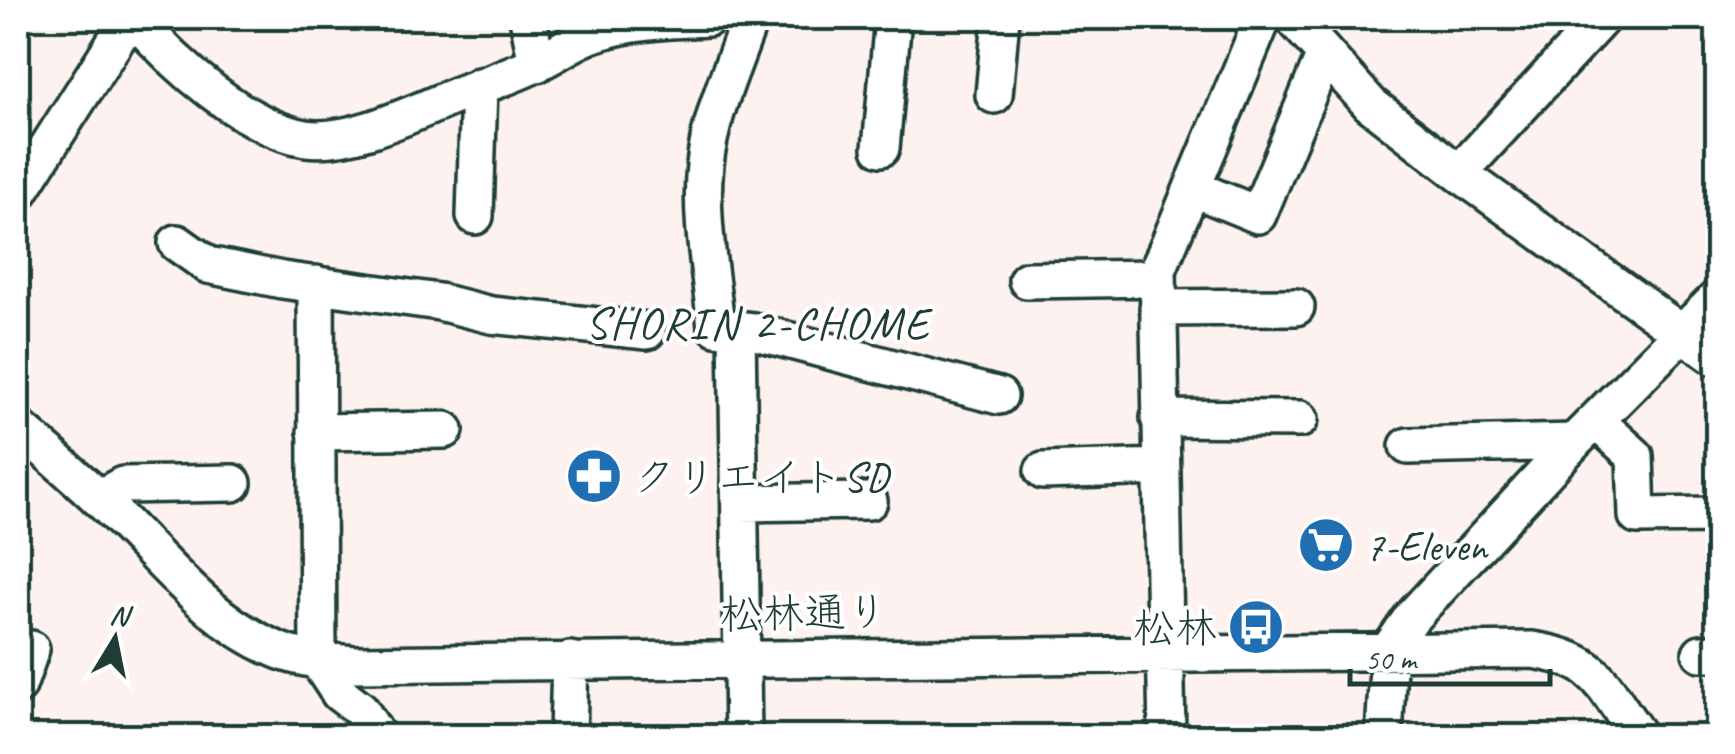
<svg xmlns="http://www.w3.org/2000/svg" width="1735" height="754" font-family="Caveat,'Klee One',sans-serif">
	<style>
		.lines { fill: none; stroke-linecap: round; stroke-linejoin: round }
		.minor-casing { stroke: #1f3d34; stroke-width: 42 }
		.minor { stroke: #fff; stroke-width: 35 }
		.labels { text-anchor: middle; stroke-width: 8; stroke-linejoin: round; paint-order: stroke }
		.poi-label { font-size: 42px; fill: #1f3d34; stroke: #fff; text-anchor: start }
		.street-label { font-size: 42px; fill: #1f3d34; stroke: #fff }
		.neighbourhood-label { font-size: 45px; letter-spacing: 2.5px; fill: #1f3d34; stroke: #fff }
	</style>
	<rect width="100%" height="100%" fill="#fdf2ef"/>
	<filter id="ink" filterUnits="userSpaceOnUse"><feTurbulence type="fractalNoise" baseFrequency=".01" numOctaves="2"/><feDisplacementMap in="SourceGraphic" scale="20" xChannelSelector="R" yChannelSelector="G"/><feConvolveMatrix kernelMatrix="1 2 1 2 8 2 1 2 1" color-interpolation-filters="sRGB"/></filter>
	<g filter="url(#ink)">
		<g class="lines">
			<g class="minor-casing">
				<path id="minor" d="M134,18C174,63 244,128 306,138C353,145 421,109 465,92C488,83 513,75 535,64C556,55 573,40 596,33C631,21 672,20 708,18
					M528,18L537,64
					M750,18C734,65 710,115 705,165C699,218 711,274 716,327L753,331L999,396
					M1293,18L1370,104L1459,173L1718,359
					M994,95L1001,18
					M881,148L893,18
					M1459,173L1602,18
					M1192,188L1258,215L1325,54
					M18,194L130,18
					M475,216L479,86
					M177,243L208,265L282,280L439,302L491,315L647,331
					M1027,280L1157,278
					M316,284L318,661L339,693L360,709L377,736
					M1158,308L1296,307
					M737,328L743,736
					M1159,418L1300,419
					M1596,421L1635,456L1637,516L1718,515
					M18,427C51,455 84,483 115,514C165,563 213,625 280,651C304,660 330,662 355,664L1532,650C1602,660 1601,686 1639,736
					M316,432L445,430
					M1408,446L1574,442
					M1043,471L1160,467
					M99,498L123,485L233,483
					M740,503L869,501
					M1701,653H1718
					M18,686L31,649
					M568,736L570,660
					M1167,736L1158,270L1263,18
					M1384,736L1389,650L1412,617L1574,442L1718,297"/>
			</g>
			<use href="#minor" class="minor"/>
		</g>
	</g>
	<defs>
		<g id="pharmacy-disc" transform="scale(2.875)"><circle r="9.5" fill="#1f6fb2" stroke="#fff"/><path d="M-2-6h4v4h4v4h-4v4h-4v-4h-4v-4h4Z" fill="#fff"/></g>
		<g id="supermarket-disc" transform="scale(2.875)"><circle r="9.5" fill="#1f6fb2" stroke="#fff"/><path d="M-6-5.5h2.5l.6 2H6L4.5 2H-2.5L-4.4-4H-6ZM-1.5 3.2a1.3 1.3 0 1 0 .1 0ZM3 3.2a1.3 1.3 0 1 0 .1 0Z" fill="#fff"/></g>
		<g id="bus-disc" transform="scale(2.875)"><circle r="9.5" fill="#1f6fb2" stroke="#fff"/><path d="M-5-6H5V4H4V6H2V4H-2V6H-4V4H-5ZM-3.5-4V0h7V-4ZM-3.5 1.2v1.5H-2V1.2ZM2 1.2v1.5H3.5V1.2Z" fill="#fff"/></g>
	</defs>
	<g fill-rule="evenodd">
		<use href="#pharmacy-disc" x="594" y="476"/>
		<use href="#supermarket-disc" x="1326" y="545"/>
		<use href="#bus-disc" x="1256" y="627"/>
	</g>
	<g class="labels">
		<g class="poi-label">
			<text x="633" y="491">クリエイトSD</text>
			<text x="1365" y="560">7-Eleven</text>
			<text x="1217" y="642" text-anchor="end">松林</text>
		</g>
		<g class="street-label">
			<text transform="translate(804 612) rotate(-1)" y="15">松林通り</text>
		</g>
		<g class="neighbourhood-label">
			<text x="758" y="338">SHORIN 2-CHOME</text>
		</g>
	</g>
	<rect width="1735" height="754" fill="none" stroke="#fff" stroke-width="60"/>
	<rect x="30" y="30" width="1675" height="694" fill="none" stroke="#1f3d34" stroke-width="4" filter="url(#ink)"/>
	<g transform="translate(115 639) rotate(10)" stroke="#ffffff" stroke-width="8" paint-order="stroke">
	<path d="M0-8L18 38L0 25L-18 38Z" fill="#1f3d34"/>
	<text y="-15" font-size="28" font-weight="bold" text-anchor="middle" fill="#1f3d34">N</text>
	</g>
	<path d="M1350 669v15h200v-15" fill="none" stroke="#1f3d34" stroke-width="5"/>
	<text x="1365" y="669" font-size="30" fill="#1f3d34" stroke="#ffffff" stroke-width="8" paint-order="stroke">50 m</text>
</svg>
